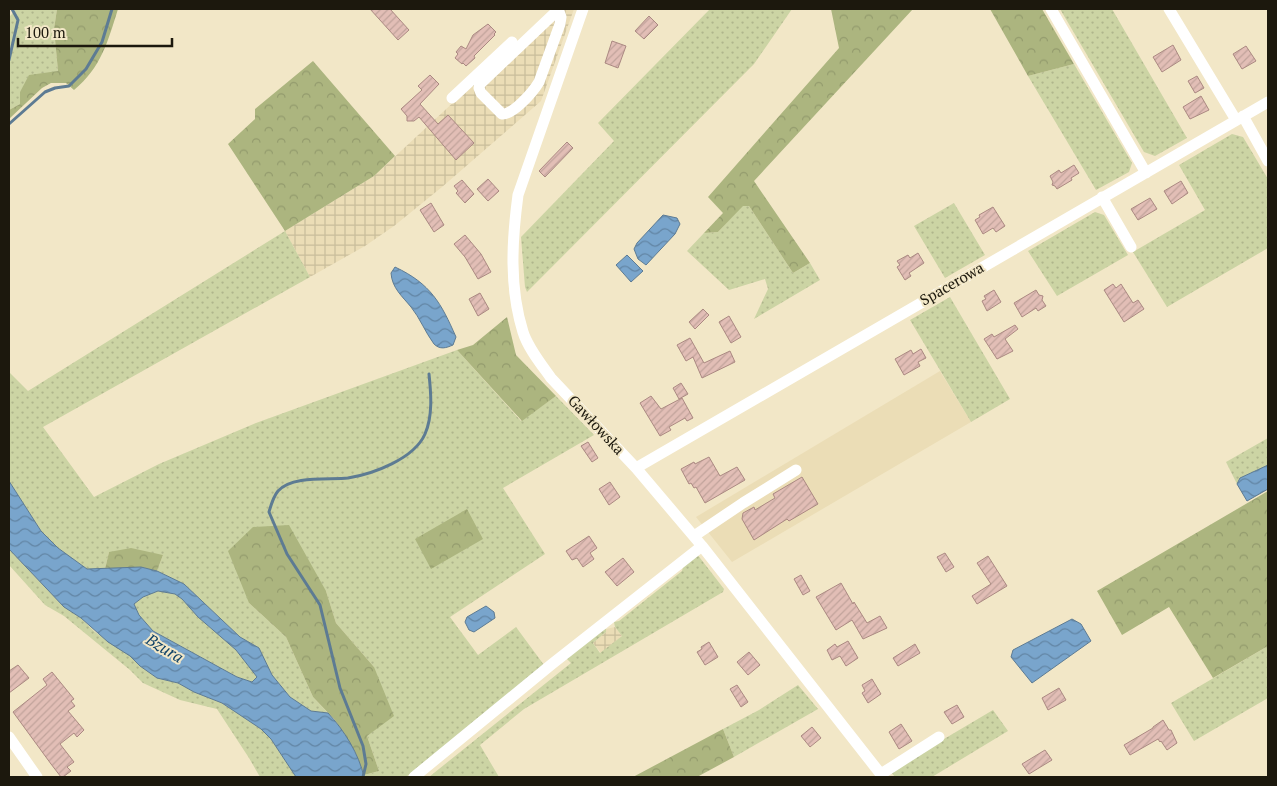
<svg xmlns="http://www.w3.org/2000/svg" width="1277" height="786" font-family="'PT Serif',serif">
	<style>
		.built { fill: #ebddb6 }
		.industrial { fill: url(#industrial-grid) }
		.grass { fill: url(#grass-dots) }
		.forest { fill: url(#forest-crowns) }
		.water { fill: url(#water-waves); stroke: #5d7b93; fill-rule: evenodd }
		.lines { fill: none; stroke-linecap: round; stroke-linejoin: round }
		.stream { stroke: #5d7b93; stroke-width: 3 }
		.building { fill: url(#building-hatch); stroke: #ab8982 }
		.minor { stroke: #fff; stroke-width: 11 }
		.labels { text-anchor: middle; stroke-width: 4; stroke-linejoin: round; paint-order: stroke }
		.street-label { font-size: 15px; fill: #1c180d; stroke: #f2e7c7 }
		.water-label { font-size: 16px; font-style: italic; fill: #0d4066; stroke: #f2e7c7 }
	</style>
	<defs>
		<pattern id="industrial-grid" width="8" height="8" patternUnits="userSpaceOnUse" patternTransform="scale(1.25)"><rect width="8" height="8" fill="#ebddb6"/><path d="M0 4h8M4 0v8" fill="none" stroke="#c9bd9b"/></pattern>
		<pattern id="grass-dots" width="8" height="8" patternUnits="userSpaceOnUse" patternTransform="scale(1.25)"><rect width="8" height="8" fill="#ccd4a4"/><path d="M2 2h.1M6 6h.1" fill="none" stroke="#afb58c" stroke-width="1.8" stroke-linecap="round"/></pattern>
		<pattern id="forest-crowns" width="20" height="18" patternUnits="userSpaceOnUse" patternTransform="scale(1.25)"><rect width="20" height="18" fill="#acb57f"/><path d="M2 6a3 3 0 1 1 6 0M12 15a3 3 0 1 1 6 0" fill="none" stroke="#939b6d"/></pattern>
		<pattern id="water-waves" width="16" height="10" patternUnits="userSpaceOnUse" patternTransform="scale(1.25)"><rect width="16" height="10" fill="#79a5cc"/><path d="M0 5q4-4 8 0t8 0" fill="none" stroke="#6285a4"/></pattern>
		<pattern id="building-hatch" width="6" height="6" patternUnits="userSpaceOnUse" patternTransform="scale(1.25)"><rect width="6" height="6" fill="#e2beb6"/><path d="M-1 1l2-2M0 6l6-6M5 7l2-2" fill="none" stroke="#c1a39b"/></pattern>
	</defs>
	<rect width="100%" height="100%" fill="#f2e7c7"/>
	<path class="built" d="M940,371L971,422L732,562L696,517Z"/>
	<path class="industrial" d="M554,9H574L541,101L442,187L394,226L365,246L310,277L285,231L374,176Z
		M615,627L622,636L601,653L593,643L606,632V629Z"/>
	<path class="grass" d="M14,9H57L54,29L58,71L20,92V104L9,110V17L15,11Z
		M710,9H792L754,64L527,292L525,287L521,237L614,141L598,123Z
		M1060,9H1112L1187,138L1155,156L1144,152Z
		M1074,64L1132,163L1129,172L1096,190L1028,76Z
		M1232,134L1243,137L1268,179V248L1167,307L1133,252L1205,210L1179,165Z
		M954,203L985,255L945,278L914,226Z
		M743,205L749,206L793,273L810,263L820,280L754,319L768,289L765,279L729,290L687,251L704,233L718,232Z
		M1095,212L1104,215L1128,255L1057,296L1028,251Z
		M285,231L310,277L43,427L94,497L159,464L256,423L457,350L521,421L556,396L594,435L503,488L545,554L450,617L478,655L516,627L544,665L406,777H364V775L379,771L367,736L374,667L336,623L326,591L249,603L286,637L313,697L328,713L311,711L290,697L272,675L259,648L240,637L184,584L157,571L163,555L109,552L105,569H87L58,548L41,531L9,481V372L28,391Z
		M950,297L1010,399L971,422L910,320Z
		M1268,438V465L1241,478L1237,484L1226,462Z
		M9,549L64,607L81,618L95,632L130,656L140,666L157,678L178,683L194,692L222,703L261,729L271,739L296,777H260L249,758L217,709L180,700L143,683L130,670L64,616L45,605L9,565Z
		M697,554L724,589L723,592L524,709L480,745L499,777H429L571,663L566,658L603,628L606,629V632L593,643L600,653L622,636L615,627L614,622L619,621L682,571L684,563Z
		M158,591L175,594L182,599L198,617L236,650L257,677L252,682L237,677L153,631L139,615L134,604L143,597Z
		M1268,646V698L1194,741L1171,703Z
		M798,685L818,709L734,757L723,729L759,710Z
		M993,710L1008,731L932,777H895L890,771Z"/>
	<path class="forest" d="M57,9H118C108,41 101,68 74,90L66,83H51L42,88L9,119V110L20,104V92L29,75L58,71L54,29Z
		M831,9H913L754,181L810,263L793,273L749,206H743L718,232L704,233L723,213L708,197L839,48Z
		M990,9H1042L1074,64L1028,76Z
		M313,61L395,156L374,176L285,231L228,144L255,119V109Z
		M507,317L516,355L556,396L522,421L457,350L473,345Z
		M1268,491V646L1213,678L1169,607L1122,635L1097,591Z
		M467,509L483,539L431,569L415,539Z
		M289,525L326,591L336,623L374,667L394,716L367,736L379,771L364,775L356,754L345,735L334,719L313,697L286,637L249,603L228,551L253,527Z
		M131,548L163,555L157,571L141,567L105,569L109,552Z
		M723,729L734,757L697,777H633Z"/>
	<path class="water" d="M663,215L677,218L680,224L675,234L646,265L638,259L634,249L637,243Z
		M627,255L643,271L631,282L616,265Z
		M395,267C431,284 441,303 456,337L453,345C446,348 440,350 434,344C425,332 420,318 411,307C402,296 392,288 391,273Z
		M1268,465V489L1247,501L1237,484L1240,478Z
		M9,481L41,531L58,548L87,569L141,567L157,571L184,584L240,637L259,648L272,675L290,697L311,711L328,713C344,730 359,754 364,777H296L271,739L261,729L222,703L194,692L178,683L157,678L140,666L130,656L108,642L81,618L64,607L9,549ZM158,591L175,594L182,599L198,617L236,650L257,677L252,682L237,677L153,631L139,615L134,604L143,597Z
		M486,606L494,612L495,618L474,632L469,630L465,622L467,617Z
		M1072,619L1081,624L1091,641L1032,683L1011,657L1013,650Z"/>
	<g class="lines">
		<path class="stream" d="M9,60L18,20L12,9
			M9,124L45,92L55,88L69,86L86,69L102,42L112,9
			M363,777L366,764L363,746L340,688L320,605L287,554L269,512C271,505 273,497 278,491C292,475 329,480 348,478C373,474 414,459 425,434C433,416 431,393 429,374"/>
	</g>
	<path class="building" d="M370,9H390L409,30L398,40Z
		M649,16L658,25L644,39L635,31Z
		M488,24L496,32L494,34L495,35L474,56L475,58L466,66L463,63L462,64L455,58L458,54L456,52L461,46L466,49L473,35Z
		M612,41L626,46L618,68L605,63Z
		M1173,45L1181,60L1162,72L1153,57Z
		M1246,46L1256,61L1242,69L1233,54Z
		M430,75L439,84L420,104L438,124L448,115L474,143L456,160L419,117L414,121H407V116L401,109L422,90L418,86Z
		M1197,76L1204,88L1195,93L1188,81Z
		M1201,96L1209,110L1190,119L1183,107Z
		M567,142L573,148L545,177L539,171Z
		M1074,165L1079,173L1071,178L1072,180L1057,189L1055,186L1052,185L1053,182L1050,176L1059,170L1061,173Z
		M488,179L499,191L488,201L477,189Z
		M462,180L474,194L465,203L456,193L458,191L454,186Z
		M1181,181L1188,193L1172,204L1164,191Z
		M1150,198L1157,209L1138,220L1131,209Z
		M431,203L444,225L434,232L420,210Z
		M993,207L1005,226L996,232L993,228L983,234L975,220L980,217L979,215Z
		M465,235L481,254L491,272L478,279L465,257L454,244Z
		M918,253L924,263L909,273L911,276L905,280L897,267L900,265L897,261L908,255L910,258Z
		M1113,284L1116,288L1121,284L1133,303L1138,300L1144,309L1124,322L1104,290Z
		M994,290L1001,302L987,311L982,301L986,299L984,296Z
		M1036,290L1039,295L1043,296L1042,300L1046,306L1038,311L1036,308L1022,317L1014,303Z
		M480,293L489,309L478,316L469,299Z
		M703,309L709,315L695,329L689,322Z
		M729,316L741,337L731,343L719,322Z
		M1015,325L1018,329L1005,339L1013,351L997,359L984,339L992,334L994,337Z
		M690,338L704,363L730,351L735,362L702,378L693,357L686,361L677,345Z
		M921,349L926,358L918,362L920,366L904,375L895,359L911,350L913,354Z
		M681,383L688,394L679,399L673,388Z
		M651,396L661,409L682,398L693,418L687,421L685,418L669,427L671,430L660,436L640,403Z
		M588,442L598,458L592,462L581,446Z
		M709,457L720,476L737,467L745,480L705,503L696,487L694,488L691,483L689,484L681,469L694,462L695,464Z
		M802,477L818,504L789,521L787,519L754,540L742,519L743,513L754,507L755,510L775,498L773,494Z
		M610,482L620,497L609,505L599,489Z
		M589,536L597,548L590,553L594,559L583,567L577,558L572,560L566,551Z
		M945,553L954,567L946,572L937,557Z
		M988,556L1007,586L977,604L972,596L991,584L977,563Z
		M623,558L634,572L617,586L605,572Z
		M801,575L810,591L803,595L794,579Z
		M841,583L853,604L854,602L867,623L880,616L887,628L863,639L852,620L836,630L816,597Z
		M848,641L858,658L846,666L840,656L832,660L827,650L835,644L837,647Z
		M709,642L718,657L705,665L697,652L702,649L701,647Z
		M915,644L920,653L898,666L893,658Z
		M749,652L760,665L748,675L737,662Z
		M18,665L29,678L9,693V671Z
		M52,672L74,699L71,701L75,706L68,711L84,730L77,737L74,733L60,744L74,762L67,767L71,771L63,777H61L51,764L13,712L47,685L43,679Z
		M872,679L881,694L868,703L862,693L865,691L862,685Z
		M737,685L748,702L741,707L730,689Z
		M1059,688L1066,700L1048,710L1042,698Z
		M957,705L964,717L952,724L944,712Z
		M1163,720L1169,730H1171L1177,743L1167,750L1161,741L1160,742L1158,739L1130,755L1124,745L1153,728V727Z
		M901,724L912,741L899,749L889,732Z
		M812,727L821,738L810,747L801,736Z
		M1045,750L1052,760L1029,774L1022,764Z"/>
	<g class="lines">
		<path class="minor" d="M558,9L561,17L560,24L539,82C533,92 513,115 502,114L481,93L479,88L480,84L559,9
			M583,9L518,195C512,240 509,287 523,332C528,348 541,364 551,378L636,468L702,546L883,777
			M1051,9L1146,173
			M1169,9L1236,120
			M452,98L512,42
			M1243,116L1268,161
			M1102,197L1131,247
			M636,468L1268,102
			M694,536L743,503L796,470
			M9,737L37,777
			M881,774L939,737
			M414,777L552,664L702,546"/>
	</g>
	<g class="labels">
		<g class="street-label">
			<text transform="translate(952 284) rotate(-30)" y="5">Spacerowa</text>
			<text transform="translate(596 425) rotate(47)" y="5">Gawłowska</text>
		</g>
		<g class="water-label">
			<text transform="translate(165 648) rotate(31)" y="6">Bzura</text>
		</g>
	</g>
	<rect width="1277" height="786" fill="none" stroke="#1c180d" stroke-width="20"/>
	<path d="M18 38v8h154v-8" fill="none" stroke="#1c180d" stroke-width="2.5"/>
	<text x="25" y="38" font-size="15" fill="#1c180d" stroke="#f2e7c7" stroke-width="4" paint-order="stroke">100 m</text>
</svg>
